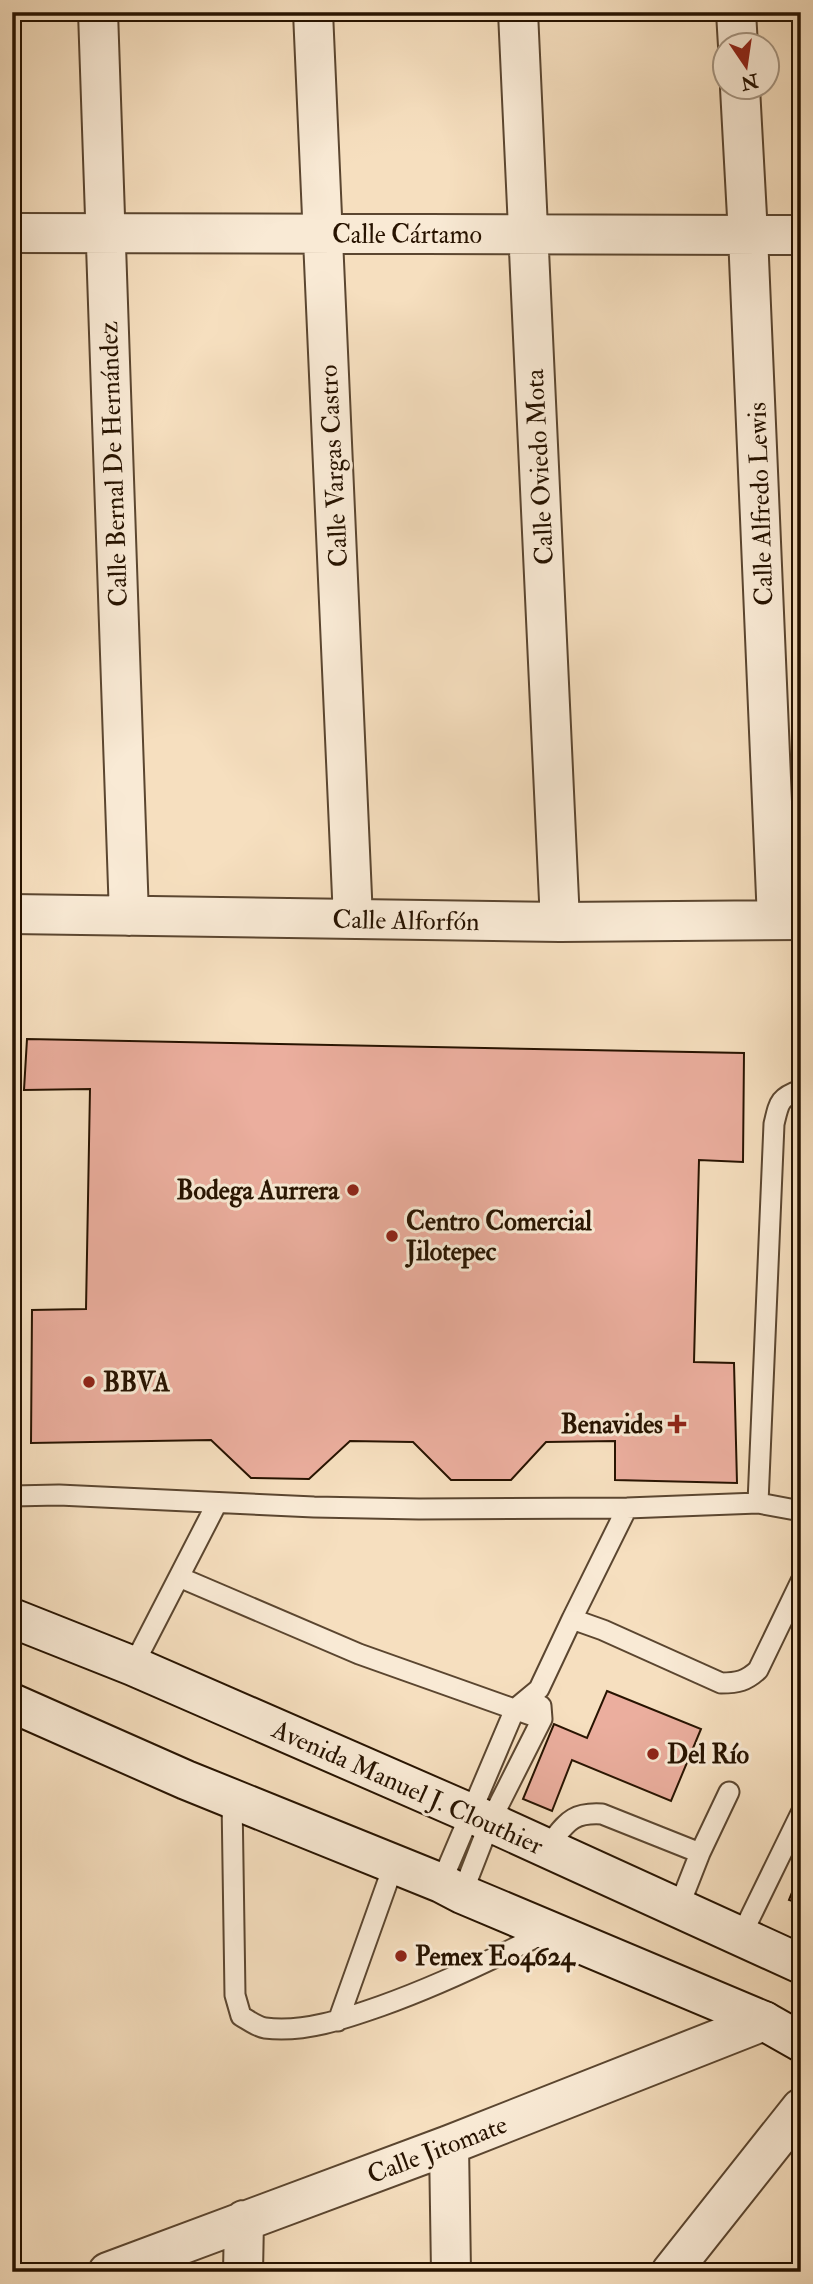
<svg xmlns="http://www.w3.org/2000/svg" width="813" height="2284" font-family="'IM FELL Double Pica',serif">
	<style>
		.building { fill: #ebae9e; stroke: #271300; stroke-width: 2 }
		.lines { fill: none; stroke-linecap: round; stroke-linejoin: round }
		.lane-casing { stroke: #5b4630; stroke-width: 23 }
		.street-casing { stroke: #5b4630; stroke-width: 42 }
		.secondary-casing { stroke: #271300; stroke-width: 42 }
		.lane { stroke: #f9ead5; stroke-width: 19 }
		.street { stroke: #f9ead5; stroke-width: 38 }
		.secondary { stroke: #f9ead5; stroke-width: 38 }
		.poi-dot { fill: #8f2418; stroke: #f9ead5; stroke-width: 2.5 }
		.labels { text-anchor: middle; stroke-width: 6; stroke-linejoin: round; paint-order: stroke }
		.street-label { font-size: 26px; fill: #271300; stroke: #f9ead5 }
		.poi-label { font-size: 26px; font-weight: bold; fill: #271300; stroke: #f9ead5; text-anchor: start }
	</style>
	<rect width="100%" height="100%" fill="#f6dfbf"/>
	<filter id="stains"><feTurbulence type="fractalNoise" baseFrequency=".00286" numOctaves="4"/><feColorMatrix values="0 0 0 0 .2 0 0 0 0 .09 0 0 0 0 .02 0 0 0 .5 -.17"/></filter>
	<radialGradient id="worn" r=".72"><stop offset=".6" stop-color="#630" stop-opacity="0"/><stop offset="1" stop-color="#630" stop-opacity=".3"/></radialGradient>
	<path class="building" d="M27,1039L744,1053L743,1162L699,1160L694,1362L734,1363L737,1483L615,1480V1441L546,1442L511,1480H451L413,1442L350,1441L309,1479L251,1478L211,1440L31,1443L32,1310L86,1309L90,1089L24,1090Z
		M607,1691L701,1729L671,1801L572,1760L552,1811L523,1799L554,1724L587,1738Z
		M801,1870V1904L789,1900Z"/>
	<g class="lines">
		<g class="lane-casing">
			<path id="lane" d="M12,1496L59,1495L314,1507L419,1509L627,1508L758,1503L801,1511
				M758,1503L774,1124C779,1103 779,1097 801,1090
				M627,1508L572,1619L603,1630L721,1683C738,1683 746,1681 758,1670L801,1581
				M179,1577L359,1654L542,1719
				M133,1666L217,1503
				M232,1799L235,1995L241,2016C248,2020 257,2027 265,2028C304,2033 344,2019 381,2006C440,1985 492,1960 548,1931
				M546,1848C566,1825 569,1812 602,1814L700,1853L678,1909
				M700,1853L729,1792
				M441,1883L515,1709L539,1689L572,1619
				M462,1894L490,1822L542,1719L541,1706
				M741,1936L801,1813
				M338,2021L394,1864"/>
		</g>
		<g class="street-casing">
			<path id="street" d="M98,12L129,916
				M313,12L353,919
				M518,12L560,922
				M736,12L738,46
				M740,88L748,235L777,920
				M12,233L801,235
				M12,914L560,922L801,920
				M449,2145L451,2272
				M108,2272L449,2145L764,2021
				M243,2272L244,2220
				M671,2272L801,2108"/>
		</g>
		<g class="secondary-casing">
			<path id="secondary" d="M12,1618L133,1666L470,1813L801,1964
				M12,1703L186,1780L441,1883L462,1894L764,2021L801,2042"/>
		</g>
		<use href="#lane" class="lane"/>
		<use href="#street" class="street"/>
		<use href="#secondary" class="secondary"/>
	</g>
	<g class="poi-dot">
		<circle cx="353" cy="1190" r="7"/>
		<circle cx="392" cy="1236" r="7"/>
		<circle cx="89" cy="1382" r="7"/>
		<path d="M673.5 1413.5h7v7h7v7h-7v7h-7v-7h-7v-7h7z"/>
		<circle cx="653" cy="1754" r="7"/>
		<circle cx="401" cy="1956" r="7"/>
	</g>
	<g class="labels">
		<g class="street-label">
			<text x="407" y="243">Calle Cártamo</text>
			<text transform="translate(113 464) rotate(-92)" y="9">Calle Bernal De Hernández</text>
			<text transform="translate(333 466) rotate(-93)" y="9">Calle Vargas Castro</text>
			<text transform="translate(539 467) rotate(-93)" y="9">Calle Oviedo Mota</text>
			<text transform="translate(760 504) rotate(-92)" y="9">Calle Alfredo Lewis</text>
			<text transform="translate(406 920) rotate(1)" y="9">Calle Alforfón</text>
			<text transform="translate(408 1787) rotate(24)" y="9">Avenida Manuel J. Clouthier</text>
			<text transform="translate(437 2149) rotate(-21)" y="9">Calle Jitomate</text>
		</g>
		<g class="poi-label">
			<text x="339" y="1199" text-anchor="end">Bodega Aurrera</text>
			<text x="406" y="1230">Centro Comercial<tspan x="406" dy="30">Jilotepec</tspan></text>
			<text x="103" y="1391">BBVA</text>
			<text x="663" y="1433" text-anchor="end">Benavides</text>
			<text x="667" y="1763">Del Río</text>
			<text x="415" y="1965">Pemex E04624</text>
		</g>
	</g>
	<rect width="813" height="2284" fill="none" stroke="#f6dfbf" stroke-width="42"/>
	<rect x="14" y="14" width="785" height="2256" fill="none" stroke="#271300" stroke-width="3.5"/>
	<rect x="21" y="21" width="771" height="2242" fill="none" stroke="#271300" stroke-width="2"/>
	<g transform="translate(746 66) rotate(167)"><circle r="33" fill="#f9ead5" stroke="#a59480" stroke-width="2"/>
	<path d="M0-5L12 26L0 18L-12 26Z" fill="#8f2418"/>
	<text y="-10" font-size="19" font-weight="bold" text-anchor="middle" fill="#271300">N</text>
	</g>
	<rect width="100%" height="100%" filter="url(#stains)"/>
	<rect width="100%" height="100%" fill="url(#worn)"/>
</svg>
